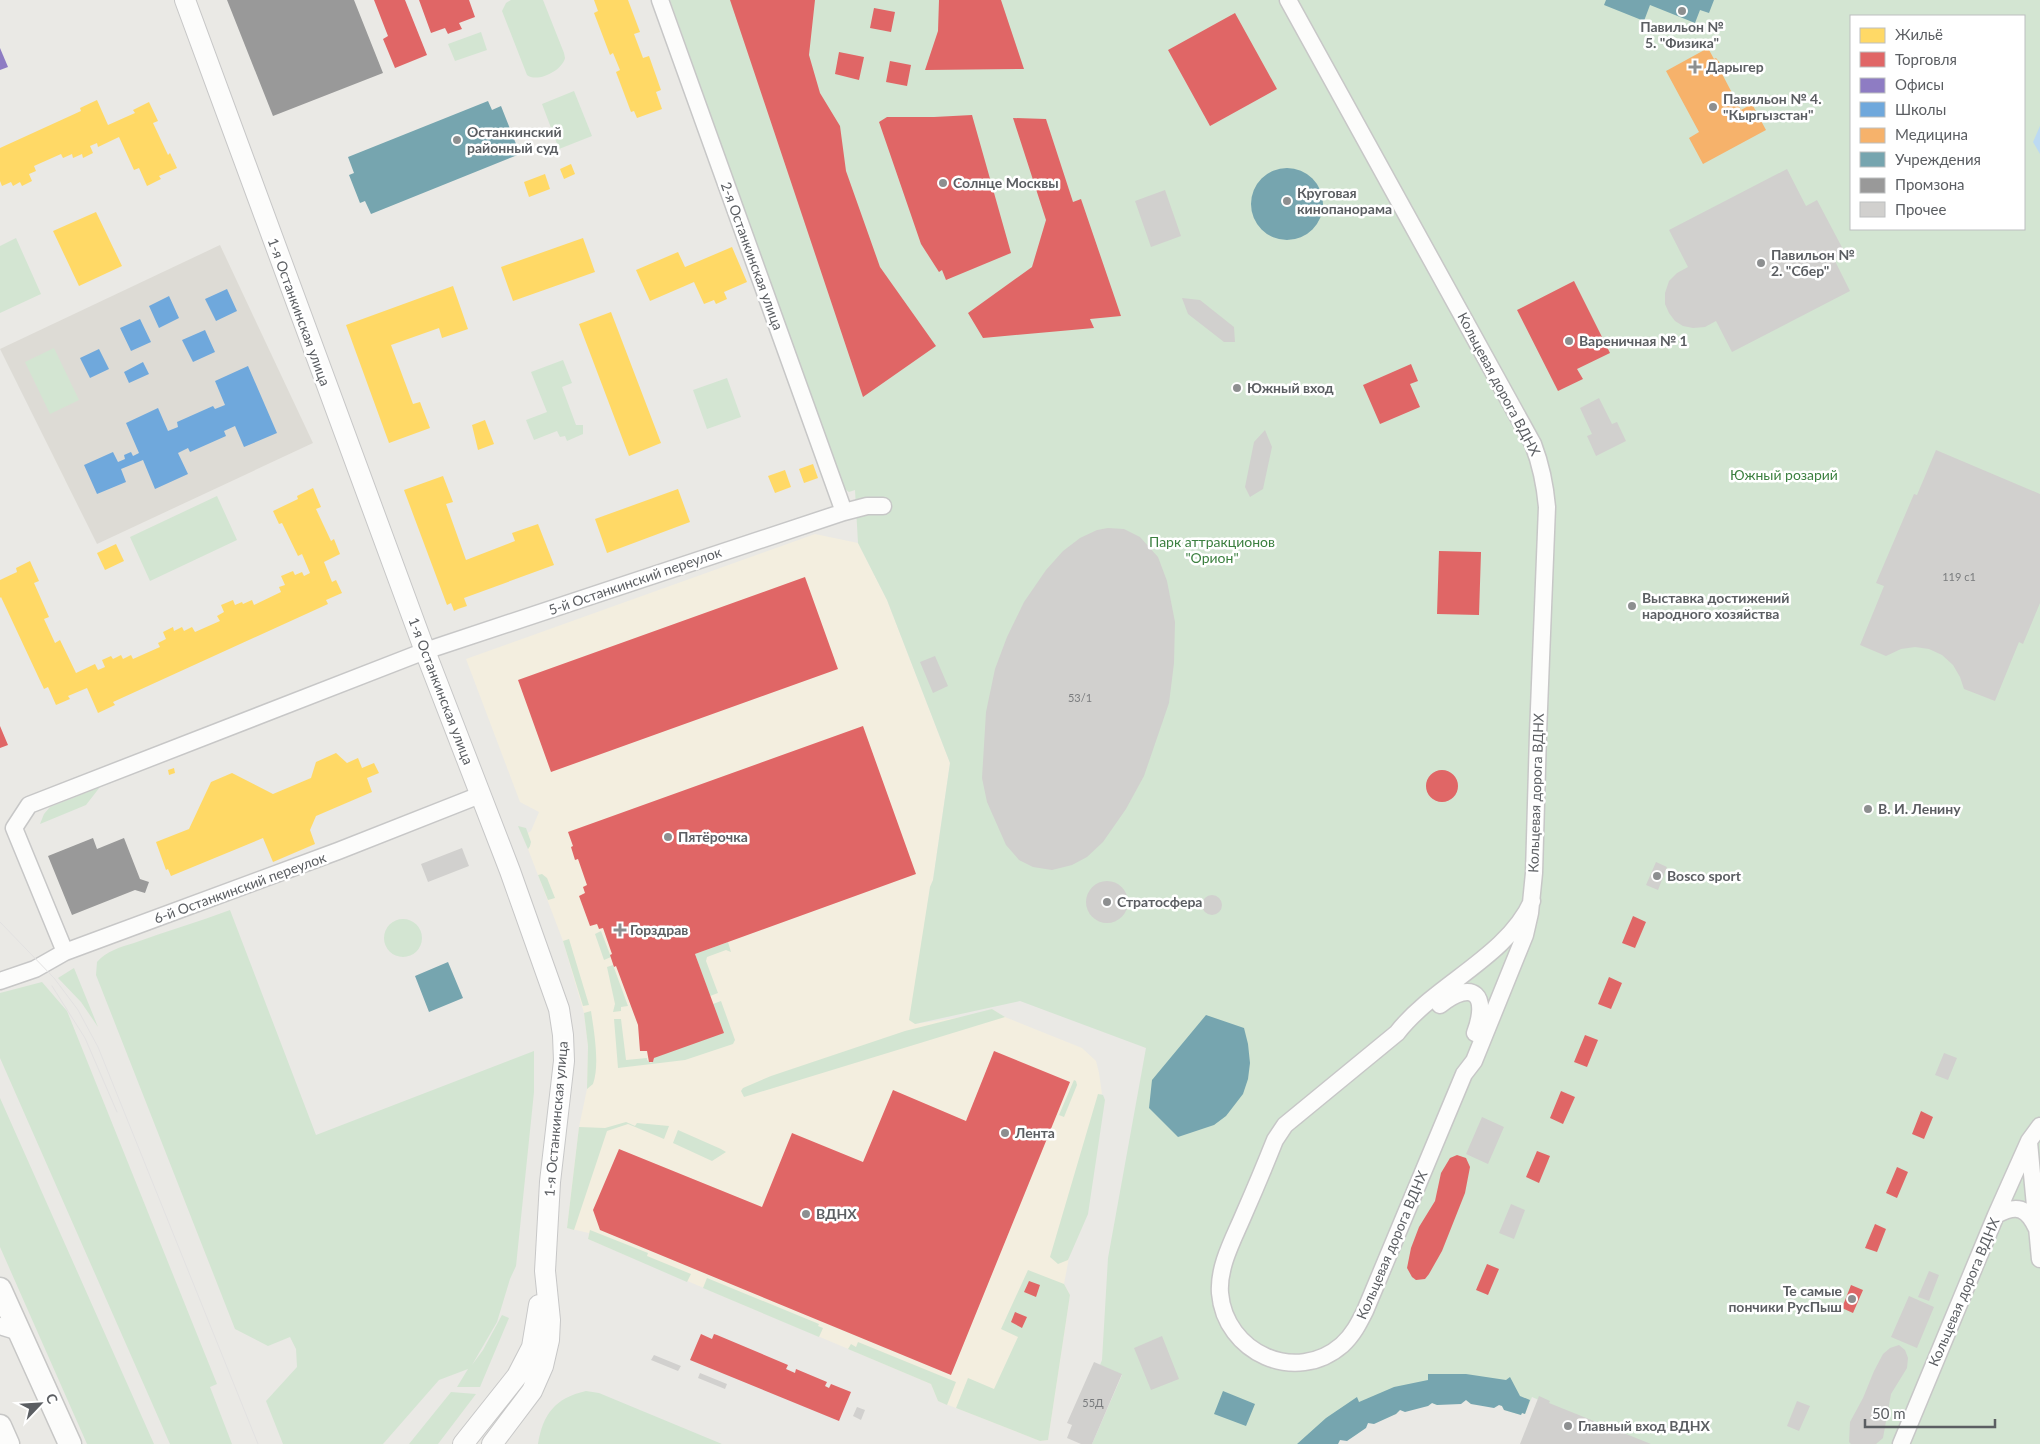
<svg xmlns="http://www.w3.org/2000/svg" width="2040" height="1444" font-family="Lato,sans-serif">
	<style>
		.commercial { fill: #f3eedf }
		.education { fill: #dddbd5 }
		.green { fill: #d3e5d2; fill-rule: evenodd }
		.water { fill: #bcdaf2 }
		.homes { fill: #ffd966 }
		.shops { fill: #e06666 }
		.offices { fill: #8e7cc3 }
		.schools { fill: #6fa8dc }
		.health { fill: #f6b26b }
		.public { fill: #76a5af }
		.industry { fill: #999 }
		.building { fill: #d1d0ce }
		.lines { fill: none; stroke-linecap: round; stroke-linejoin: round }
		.minor-casing { stroke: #c7c7c7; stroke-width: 19 }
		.tertiary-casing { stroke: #c7c7c7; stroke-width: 22 }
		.secondary-casing { stroke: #c7c7c6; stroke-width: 25 }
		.minor { stroke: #fcfcfb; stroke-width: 16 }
		.tertiary { stroke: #fcfcfb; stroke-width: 20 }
		.secondary { stroke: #fcfcfb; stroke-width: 22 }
		.tram { stroke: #e2e1e1; stroke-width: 1 }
		.poi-dot { fill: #8d8f90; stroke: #fff; stroke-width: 2 }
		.labels { text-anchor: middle; stroke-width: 5; stroke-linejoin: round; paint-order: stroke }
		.number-label { font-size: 11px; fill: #7a7c7e }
		.poi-label { font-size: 14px; font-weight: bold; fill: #5b5e62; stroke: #fff; text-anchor: start }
		.street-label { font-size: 14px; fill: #5b5e62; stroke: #fff }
		.park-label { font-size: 14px; fill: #3c8040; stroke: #fff }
	</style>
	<rect width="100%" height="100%" fill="#eae9e5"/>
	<path class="commercial" d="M815,534L858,543L887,600L950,763L933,880L930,887L915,1024L975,1015L992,1009L1005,1017L1082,1048L1096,1061L1099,1073L1102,1094H1100L1064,1284L1070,1295L1048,1440L1040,1441L938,1401L931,1384L588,1239L589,1233L567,1228L579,1127L587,1089L588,1046L584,1013L563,941L528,849L530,846L528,833L531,831L539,812L520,802L466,659Z"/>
	<path class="education" d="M220,245L313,443L97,544L0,349Z"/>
	<path class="green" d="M511,0H543L564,53L565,58C562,71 537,83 527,75L502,11L506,3Z
		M670,0H2040V1444H1522L1539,1400L1532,1397L1525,1414L1522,1413L1521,1415L1504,1410L1502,1406L1499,1405L1471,1404L1466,1400L1437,1405L1432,1403L1428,1406L1400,1410L1396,1414L1368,1423C1362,1432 1351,1440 1340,1440L1338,1444H1092L1122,1375L1100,1365L1102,1360L1108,1258L1146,1048L1020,1001L915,1024L909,1020L930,887L933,880L950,763L887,600L858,543L855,490L849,492L842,487ZM1851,16H2024V229H1851Z
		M481,32L487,50L455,61L448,44Z
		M574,91L592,136L559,149L542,104Z
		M16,238L41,294L0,313V246Z
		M54,348L79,400L50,414L25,362Z
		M563,360L572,383L562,387L576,425H583V434L567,441L565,436L560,437L557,431L534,440L526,420L547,412L531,372Z
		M727,378L741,417L707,429L693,390Z
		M217,496L237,540L150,581L130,537Z
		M100,787L86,805L40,824L44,814L50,807Z
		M518,826L526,828L531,842L530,846L528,849Z
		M542,874L547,878L555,898L548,900L538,875Z
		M230,910L316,1135L534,1051V1092L516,1266L510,1279L497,1322L472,1365L483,1350L502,1315L509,1318L480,1387H457L468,1369L439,1380L383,1444H283L266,1401L297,1367L296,1349L290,1337L268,1346L235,1329L96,975L97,962C106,951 121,947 134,943C166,931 199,922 230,910Z
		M384 938a19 19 0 1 1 38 0a19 19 0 1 1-38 0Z
		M601,931L611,957L604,960L595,934Z
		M569,939L589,1005L583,1006L563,941Z
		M728,942L731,952L726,950L707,957L706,961L718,993L710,996L695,954Z
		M613,965L628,1006L621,1007V1011L613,1012L615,1004L607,967Z
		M74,968L98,1027L81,1002L58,978Z
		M42,982L67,1011L217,1384L210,1387L232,1444H170L0,1058V993Z
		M721,1001L735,1040L733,1044L685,1060L618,1068L614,1019H621L626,1060L647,1058V1060L651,1063L654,1060V1058L713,1004Z
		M992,1009L1005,1017L744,1097L741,1091L743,1088L771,1076L905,1031Z
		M591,1011C594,1031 600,1065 593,1084L587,1089L588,1046L584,1013Z
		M1074,1080L1076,1081L1077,1085L1064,1117L1059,1115Z
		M1098,1094L1103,1095L1105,1100L1088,1214L1068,1260L1058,1264L1050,1257Z
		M0,1098L154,1444H87L0,1247Z
		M626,1122L635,1126L637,1123L669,1126L664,1139L628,1124L607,1131L574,1230L567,1228L579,1127L605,1128Z
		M678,1130L721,1149L726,1152L712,1161L673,1143Z
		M590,1230L648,1253L647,1256L691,1274L687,1282L588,1239Z
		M1028,1270L1064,1284L1070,1295L1048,1440L1040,1441L956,1408L968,1378L994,1389L1018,1337L1001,1329Z
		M707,1278L819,1324L818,1326L823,1328L819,1337L703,1288Z
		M858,1342L956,1382L947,1405L938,1401L931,1384L848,1349L851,1344L856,1347Z
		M586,1391L599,1393L722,1444H538C543,1414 555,1398 586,1391Z
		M451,1392L476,1394L438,1444H409Z"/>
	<path class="water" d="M2040,126V154L2033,142Z"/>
	<path class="homes" d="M594,0H628L640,32L634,34L643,58L649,56L661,90L656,92L662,109L637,118L634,111L631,112L616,72L620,70L613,53L610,55L594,13L598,11Z
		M97,100L108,125L135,113L133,110L149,102L158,121L153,123L168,155L170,153L177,168L159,176L161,179L147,186L139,168L134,170L119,137L98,147L97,143L90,146L93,153L83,158L82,154L73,158L72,154L63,158L61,154L34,166L36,171L29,174L32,181L22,186L20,182L13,186L11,182L2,186L0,181V148L81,111L80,108Z
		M571,164L575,174L564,179L560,169Z
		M545,174L550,189L529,197L524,182Z
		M96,212L122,266L79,286L53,231Z
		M583,238L595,272L513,301L501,267Z
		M732,247L747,282L724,292L727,299L716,304L714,300L704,304L694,282L650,301L636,270L678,252L685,267Z
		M453,286L468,329L442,338L439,328L391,345L413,404L420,402L430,428L389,443L346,325Z
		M611,312L661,443L629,456L579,324Z
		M485,420L494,444L478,450L472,425Z
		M813,464L818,478L804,483L799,469Z
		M785,470L791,487L775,493L768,476Z
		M443,476L453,502L446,504L466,560L515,541L512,533L538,524L554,565L464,598L467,606L458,609L454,611L451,603L447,605L404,490Z
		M313,488L321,507L316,509L331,541L334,539L340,554L324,562L332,582L336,580L342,593L326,600L328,604L113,702L115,705L98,713L87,688L68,696L70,699L56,705L48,687L44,689L1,597L0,598V580L17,572L16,568L30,561L39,581L34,583L49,617L44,619L55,643L60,640L76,673L95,664L98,670L105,667L102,660L111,656L113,659L121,655L123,659L131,655L133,659L160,647L158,643L166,639L163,632L173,627L174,631L182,627L184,631L192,627L195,632L220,621L217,616L224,612L221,605L233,600L235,605L242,602L243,604L252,600L254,605L281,592L279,587L285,585L281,576L293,571L295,575L302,572L304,576L310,573L302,554L298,556L282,523L279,524L273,511L298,499L297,496Z
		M678,489L690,522L607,553L595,519Z
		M116,544L124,561L105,570L97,553Z
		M336,753L347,763L358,758L362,768L374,763L379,773L367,778L372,792L316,816L310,830L315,844L273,862L263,838L171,876L168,869L166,870L156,842L189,829L211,782L232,773L273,794L311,778L316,762Z
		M174,768L175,773L169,775L168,770Z"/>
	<path class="shops" d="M374,0H405L427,55L395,68L383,39L388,36Z
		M419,0H469L475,17L459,23L462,29L450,33L448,34L445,28L431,33Z
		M730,0H815L809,55L820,93L840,126L846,171L880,267L936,346L863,397Z
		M939,0H1001L1024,69L925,70L938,31Z
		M874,8L895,12L891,32L870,28Z
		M1235,13L1277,89L1210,126L1168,50Z
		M839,52L864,57L859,80L835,74Z
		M890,61L911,65L907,86L886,82Z
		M972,115L1011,253L946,280L942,270L939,272L921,244L879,122L887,117H934Z
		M1013,118L1046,119L1073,202L1081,199L1121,316L1090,319L1094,328L983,338L968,313L1032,267L1046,220Z
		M1574,281L1610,353L1577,369L1583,379L1558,391L1517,310Z
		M1411,364L1418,381L1410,384L1420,407L1380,424L1363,385Z
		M1439,551L1481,552L1479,615L1437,614Z
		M805,577L838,669L551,772L518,680Z
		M0,726L8,745L0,748Z
		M863,726L916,874L695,954L724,1033L654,1058L653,1062H649L647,1051H640L638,1025L616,966L614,967L610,955L612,954L603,928L599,929L597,924L590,926L579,896L585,893L583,887L587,885L578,859L575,860L571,847L573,846L568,832Z
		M1426 786a16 16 0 1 1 32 0a16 16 0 1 1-32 0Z
		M1633,916L1646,922L1635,948L1622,943Z
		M1609,977L1622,983L1611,1009L1598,1004Z
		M1585,1035L1598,1040L1587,1067L1574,1062Z
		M994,1051L1070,1082L951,1375L600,1230L593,1210L619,1149L762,1207L792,1133L863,1162L893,1090L966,1121Z
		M1561,1091L1575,1097L1563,1124L1550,1118Z
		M1921,1111L1933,1117L1924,1139L1912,1134Z
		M1537,1151L1550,1156L1539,1183L1526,1177Z
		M1457,1155L1466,1158L1470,1167L1465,1193L1442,1251L1429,1274L1425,1279L1416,1280L1412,1277L1407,1268L1411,1248L1419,1227L1435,1201L1441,1173L1450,1158Z
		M1897,1167L1908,1172L1897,1198L1886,1193Z
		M1875,1224L1886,1229L1877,1252L1865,1248Z
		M1487,1264L1499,1269L1488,1295L1476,1290Z
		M1029,1281L1040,1285L1036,1297L1024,1292Z
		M1851,1285L1863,1290L1853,1313L1842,1308Z
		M1015,1312L1027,1317L1022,1328L1011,1322Z
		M701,1334L712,1339L714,1334L717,1335L788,1365L786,1369L795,1373L796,1369L827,1382L825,1386L829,1388L831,1384L851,1392L839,1421L690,1360Z"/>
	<path class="offices" d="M0,48L8,67L0,70Z"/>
	<path class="schools" d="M227,289L237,311L216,321L205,299Z
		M169,296L179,318L159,328L149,306Z
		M140,319L151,342L131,351L120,328Z
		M205,330L215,352L193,362L182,340Z
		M99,349L109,369L90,378L80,358Z
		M143,362L149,374L129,383L124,372Z
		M248,366L277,433L244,447L235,426L224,431L226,436L190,452L188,448L178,453L188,474L155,489L143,460L121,469L126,482L97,494L84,465L113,452L118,462L125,459L124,455L131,452L133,456L139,453L126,423L158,408L168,431L178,427L177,422L213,406L215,409L225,405L215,381Z"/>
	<path class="health" d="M1708,48L1714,59L1716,58L1720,63L1723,69L1720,70L1741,110L1752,104L1766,130L1703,164L1689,138L1699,132L1666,71Z"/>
	<path class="public" d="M1606,0H1714L1709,13L1700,10L1695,23L1650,5L1644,21L1604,5Z
		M488,101L492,110L501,106L520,154L371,214L365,201L360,203L349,175L354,173L348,157Z
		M1251 204a36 36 0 1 1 72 0a36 36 0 1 1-72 0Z
		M448,962L463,998L429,1012L415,976Z
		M1206,1015L1244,1028L1248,1044L1250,1063L1248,1079L1243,1094L1226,1116L1214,1125L1178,1137L1149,1108L1152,1080Z
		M1428,1374H1466L1506,1380L1510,1377L1520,1396L1530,1400L1525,1414L1522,1413L1521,1415L1504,1410L1502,1406L1499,1405L1494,1408L1471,1404L1466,1400L1461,1404L1437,1405L1432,1403L1428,1406L1405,1412L1400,1410L1396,1414L1374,1424L1368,1423L1366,1428L1347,1441L1340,1440L1338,1444H1297L1326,1418L1357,1397L1359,1402L1394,1387L1428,1380Z
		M1223,1391L1255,1404L1246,1426L1214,1414Z"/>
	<path class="industry" d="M227,0H354L383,73L273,116Z
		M93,838L97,849L124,838L140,879L149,882L145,893L135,890L72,915L48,856Z"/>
	<path class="building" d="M1787,169L1806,206L1817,200L1845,253L1834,259L1850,291L1732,352L1716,321L1705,327L1693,328L1683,326L1675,321L1669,313L1665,304V293L1669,281L1677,273L1688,267L1669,230Z
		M1165,190L1181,236L1151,247L1135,201Z
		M1182,298L1200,300L1234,327L1235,342H1224L1188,314Z
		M1599,398L1612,424L1617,422L1626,441L1596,456L1587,436L1592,434L1580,408Z
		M1265,430L1272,447L1263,489L1250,497L1245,487L1254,442Z
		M1936,450L2040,494V603L2023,644L2019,642L1995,701L1964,689L1960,677L1953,665L1942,655L1929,649L1915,647L1901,649L1886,656L1860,645L1884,586L1876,583L1914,494L1917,495Z
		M1108,528L1124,529L1140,537L1158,557L1167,581L1175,622L1174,663L1169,703L1144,776L1126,809L1103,842L1087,857L1072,865L1052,870L1033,867L1019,860L1006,845L987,802L982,778L986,712L995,669L1007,637L1024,602L1046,570L1063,551L1080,538L1097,530Z
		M935,656L948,686L933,693L920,662Z
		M462,848L469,866L428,882L421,864Z
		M1656,862L1667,867L1658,890L1646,885Z
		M1086 902a21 21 0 1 1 42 0a21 21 0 1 1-42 0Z
		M1202 905a10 10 0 1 1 20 0a10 10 0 1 1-20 0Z
		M1944,1053L1957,1058L1948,1080L1935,1075Z
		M1482,1117L1504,1127L1488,1164L1466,1154Z
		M1511,1204L1525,1210L1514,1239L1499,1233Z
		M1929,1271L1939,1275L1929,1301L1918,1297Z
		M1909,1296L1934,1307L1917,1348L1891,1337Z
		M1162,1336L1179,1379L1151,1390L1134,1348Z
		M1899,1345L1905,1350L1908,1358L1907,1368L1891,1394L1883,1438L1876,1444H1851L1849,1442L1850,1422L1863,1398L1874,1371L1883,1354L1890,1348Z
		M654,1355L681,1366L678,1371L651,1360Z
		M1094,1362L1122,1374L1092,1444H1081L1067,1438L1072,1425L1067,1423Z
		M700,1373L727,1384L725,1389L698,1378Z
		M1539,1396L1550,1401L1549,1403L1651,1444H1520Z
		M1797,1401L1810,1406L1799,1431L1787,1426Z
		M857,1407L865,1410L861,1420L853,1416Z"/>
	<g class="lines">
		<g class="minor-casing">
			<path id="minor" d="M660,0L844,512
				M1288,0L1533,444C1541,465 1545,484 1547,507L1538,734L1534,873L1530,913L1525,935L1474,1061L1464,1074L1365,1311C1359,1323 1353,1335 1342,1345C1296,1385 1225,1353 1220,1293C1218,1266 1234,1238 1244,1214C1255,1189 1265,1165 1275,1140L1285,1125L1397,1033C1434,985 1507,957 1532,901
				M65,952L14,828L29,805L425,651L844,512L867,506H883
				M0,981L35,969L65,952L338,851L480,795
				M1440,1005C1474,978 1489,996 1475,1033
				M2029,1142L2040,1259
				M1996,1215C2017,1204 2027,1207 2037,1229
				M0,1326L16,1331L22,1338
				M1901,1444L1996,1215L2029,1141L2040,1126"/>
		</g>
		<g class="tertiary-casing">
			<path id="tertiary" d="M185,0L425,651L510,871L559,1009L563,1035L564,1061L550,1182L545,1271L550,1320L549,1340L543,1366L532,1391L492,1444
				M463,1444L517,1376L532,1347L539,1305"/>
		</g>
		<g class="secondary-casing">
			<path id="secondary" d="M0,1289L70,1444
				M0,1426L8,1444"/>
		</g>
		<use href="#minor" class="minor"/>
		<use href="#tertiary" class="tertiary"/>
		<use href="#secondary" class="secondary"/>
		<path class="tram" d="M0,922L54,978L78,1010L98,1047L258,1444
			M52,986L85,1038L117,1112"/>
	</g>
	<g class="poi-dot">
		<circle cx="1682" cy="11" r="5"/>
		<path d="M1692.5 59.5h5v5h5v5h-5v5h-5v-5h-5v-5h5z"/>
		<circle cx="1713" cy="107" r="5"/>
		<circle cx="457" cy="140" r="5"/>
		<circle cx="943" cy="183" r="5"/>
		<circle cx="1287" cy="201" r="5"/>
		<circle cx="1761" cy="263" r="5"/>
		<circle cx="1569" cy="341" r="5"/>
		<circle cx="1237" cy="388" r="5"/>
		<circle cx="1632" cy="606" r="5"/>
		<circle cx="1868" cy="809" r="5"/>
		<circle cx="668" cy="837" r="5"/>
		<circle cx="1657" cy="876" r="5"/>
		<circle cx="1107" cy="902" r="5"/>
		<path d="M617.5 922.5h5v5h5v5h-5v5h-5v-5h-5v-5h5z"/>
		<circle cx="1005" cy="1133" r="5"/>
		<circle cx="806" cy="1214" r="5"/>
		<circle cx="1852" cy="1299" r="5"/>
		<circle cx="1568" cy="1426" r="5"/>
	</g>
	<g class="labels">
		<g class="number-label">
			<text x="1959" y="581">119 с1</text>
			<text x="1080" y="702">53/1</text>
			<text x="1093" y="1407">55Д</text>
		</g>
		<g class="poi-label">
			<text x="1682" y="32" text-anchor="middle">Павильон №<tspan x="1682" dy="16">5. "Физика"</tspan></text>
			<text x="1706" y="72">Дарыгер</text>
			<text x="1723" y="104">Павильон № 4.<tspan x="1723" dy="16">"Кыргызстан"</tspan></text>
			<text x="467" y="137">Останкинский<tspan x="467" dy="16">районный суд</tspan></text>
			<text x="953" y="188">Солнце Москвы</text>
			<text x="1297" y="198">Круговая<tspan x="1297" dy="16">кинопанорама</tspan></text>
			<text x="1771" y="260">Павильон №<tspan x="1771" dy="16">2. "Сбер"</tspan></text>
			<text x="1579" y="346">Вареничная № 1</text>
			<text x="1247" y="393">Южный вход</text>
			<text x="1642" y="603">Выставка достижений<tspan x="1642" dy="16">народного хозяйства</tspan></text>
			<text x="1878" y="814">В. И. Ленину</text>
			<text x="678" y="842">Пятёрочка</text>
			<text x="1667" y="881">Bosco sport</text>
			<text x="1117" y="907">Стратосфера</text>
			<text x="630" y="935">Горздрав</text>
			<text x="1015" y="1138">Лента</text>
			<text x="816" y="1219">ВДНХ</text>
			<text x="1842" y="1296" text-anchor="end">Те самые<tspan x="1842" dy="16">пончики РусПыш</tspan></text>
			<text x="1578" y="1431">Главный вход ВДНХ</text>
		</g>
		<g class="street-label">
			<text transform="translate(752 256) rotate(70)" y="5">2-я Останкинская улица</text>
			<text transform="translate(299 312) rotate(70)" y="5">1-я Останкинская улица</text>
			<text transform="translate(1499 384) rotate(62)" y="5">Кольцевая дорога ВДНХ</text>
			<text transform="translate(635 581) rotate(-19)" y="5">5-й Останкинский переулок</text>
			<text transform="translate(441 691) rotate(69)" y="5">1-я Останкинская улица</text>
			<text transform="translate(1536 793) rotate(-88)" y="5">Кольцевая дорога ВДНХ</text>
			<text transform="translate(240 888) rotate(-20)" y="5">6-й Останкинский переулок</text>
			<text transform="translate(556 1119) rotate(-85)" y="5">1-я Останкинская улица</text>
			<text transform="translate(1392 1245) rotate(-67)" y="5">Кольцевая дорога ВДНХ</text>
			<text transform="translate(1964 1292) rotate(-67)" y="5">Кольцевая дорога ВДНХ</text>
		</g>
		<g class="park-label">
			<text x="1784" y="480">Южный розарий</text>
			<text x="1212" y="547">Парк аттракционов<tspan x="1212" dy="16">"Орион"</tspan></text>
		</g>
	</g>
	<rect x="1850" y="15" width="175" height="215" fill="#ffffff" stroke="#bdbfc0"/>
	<rect x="1860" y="28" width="25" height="15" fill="#ffd966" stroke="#bdbfc0"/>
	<text x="1895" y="40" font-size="15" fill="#5b5e62">Жильё</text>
	<rect x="1860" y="52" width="25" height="15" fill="#e06666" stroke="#bdbfc0"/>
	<text x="1895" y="65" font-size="15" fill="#5b5e62">Торговля</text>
	<rect x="1860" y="78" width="25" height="15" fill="#8e7cc3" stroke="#bdbfc0"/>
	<text x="1895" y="90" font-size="15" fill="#5b5e62">Офисы</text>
	<rect x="1860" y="102" width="25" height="15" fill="#6fa8dc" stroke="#bdbfc0"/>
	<text x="1895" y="115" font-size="15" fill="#5b5e62">Школы</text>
	<rect x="1860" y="128" width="25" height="15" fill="#f6b26b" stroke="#bdbfc0"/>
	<text x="1895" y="140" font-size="15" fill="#5b5e62">Медицина</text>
	<rect x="1860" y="152" width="25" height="15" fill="#76a5af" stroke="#bdbfc0"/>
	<text x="1895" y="165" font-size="15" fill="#5b5e62">Учреждения</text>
	<rect x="1860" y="178" width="25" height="15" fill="#999999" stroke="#bdbfc0"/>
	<text x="1895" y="190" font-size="15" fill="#5b5e62">Промзона</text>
	<rect x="1860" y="202" width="25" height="15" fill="#d1d0ce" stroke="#bdbfc0"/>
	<text x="1895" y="215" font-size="15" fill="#5b5e62">Прочее</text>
	<g transform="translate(40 1404) rotate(65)" stroke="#ffffff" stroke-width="4" paint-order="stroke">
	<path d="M0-4L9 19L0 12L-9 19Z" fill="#5b5e62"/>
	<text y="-8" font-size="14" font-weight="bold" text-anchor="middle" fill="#5b5e62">С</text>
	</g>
	<path d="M1865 1419v8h130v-8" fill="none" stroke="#5b5e62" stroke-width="2.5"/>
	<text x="1872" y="1419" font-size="15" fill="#5b5e62" stroke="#ffffff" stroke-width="4" paint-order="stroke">50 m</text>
</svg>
